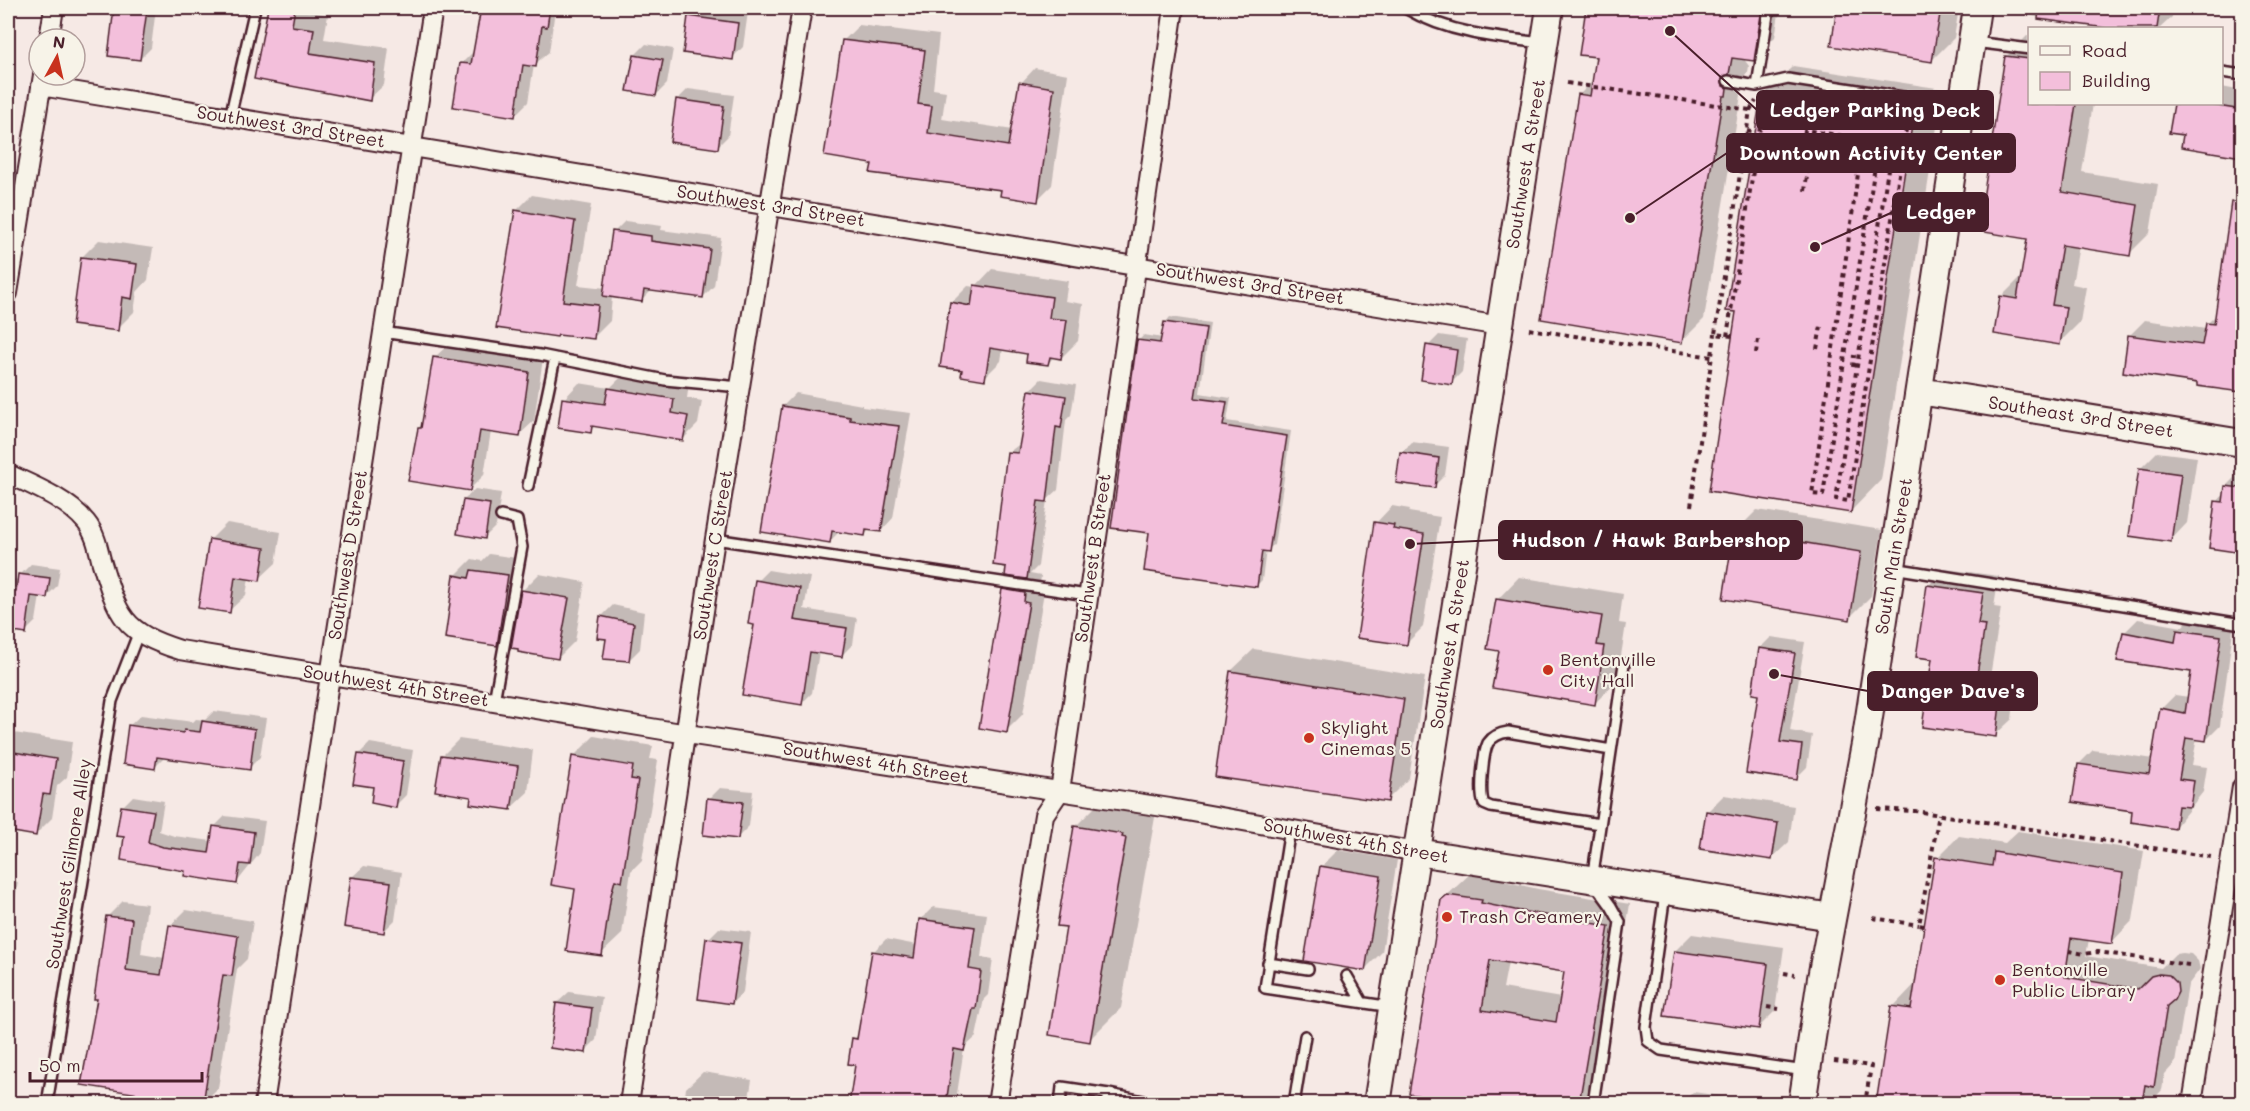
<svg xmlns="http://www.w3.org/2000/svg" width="2250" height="1111" font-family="Mali,sans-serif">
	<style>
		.shadow { fill: #0003; fill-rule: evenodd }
		.building { fill: #f3bfdb; stroke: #4a1f2b; stroke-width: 1.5; fill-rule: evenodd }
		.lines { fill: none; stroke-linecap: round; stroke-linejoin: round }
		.lane-casing { stroke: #4a1f2b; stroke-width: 14 }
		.street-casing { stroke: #4a1f2b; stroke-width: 22 }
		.secondary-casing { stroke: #4a1f2b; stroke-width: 30 }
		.path { stroke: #4a1f2b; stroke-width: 4; stroke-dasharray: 4.5 4.5; stroke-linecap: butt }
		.lane { stroke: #f7f3e8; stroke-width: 9 }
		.street { stroke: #f7f3e8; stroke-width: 18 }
		.secondary { stroke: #f7f3e8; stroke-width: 26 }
		.poi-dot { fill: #c8321e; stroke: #f7f3e8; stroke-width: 2 }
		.labels { text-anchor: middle; stroke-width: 4.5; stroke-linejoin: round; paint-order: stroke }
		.street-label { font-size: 18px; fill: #4a1f2b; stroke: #f7f3e8 }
		.poi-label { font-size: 18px; fill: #4a1f2b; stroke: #f7f3e8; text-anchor: start }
		.leader { fill: none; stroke: #4a1f2b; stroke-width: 2 }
		.callout-dot { fill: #4a1f2b; stroke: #f7f3e8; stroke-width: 2 }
		.callout { fill: #4a1f2b; stroke: #4a1f2b; stroke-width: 2 }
		.callout-label { font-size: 20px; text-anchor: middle; font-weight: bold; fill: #fff }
	</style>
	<rect width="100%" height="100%" fill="#f6e9e5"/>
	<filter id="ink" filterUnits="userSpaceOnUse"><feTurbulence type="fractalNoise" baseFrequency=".0167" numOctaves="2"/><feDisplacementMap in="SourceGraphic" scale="12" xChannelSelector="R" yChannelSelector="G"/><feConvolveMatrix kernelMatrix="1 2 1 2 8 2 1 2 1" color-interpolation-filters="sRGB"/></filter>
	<g filter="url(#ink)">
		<path class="shadow" d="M8,8H15L8,52Z
			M116,8H156L151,48L140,59L109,55Z
			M270,8H306V11L328,15L324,39L389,48L384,85L369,99L256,78Z
			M482,8H560L554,17L549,52L534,65L528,102L515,115L462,63L475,50Z
			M698,8L748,12L743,47L732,58L689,17Z
			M1587,8H1780L1775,37L1753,59L1743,58L1749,66L1748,72L1744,77L1704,319L1682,341L1580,94L1594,80L1598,56L1580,54Z
			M1838,8H1959L1954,38L1932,60L1833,45Z
			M2034,8H2173L2172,17L2160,28H2118L2033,16Z
			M859,25L939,35L933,89L946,91L942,119L1013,130L1021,83L1035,68L1068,74L1052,185L1037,200L1003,189L873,163L844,40Z
			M2028,35L2030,104H2093L2082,172L2158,184L2150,233L2129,254L2079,246L2072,284L2086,287L2080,322L2059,343L2001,297L2022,276L2028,238L2007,56Z
			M646,44L673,49L667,84L656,95L635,55Z
			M1793,66L1943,89L1881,480L1851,511L1762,97Z
			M2222,87L2242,91V156L2183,145L2185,134L2171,132L2176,104H2222Z
			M688,89L734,95L728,136L717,147L677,100Z
			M2242,191V389L2240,391L2199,381L2130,335L2145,320L2206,329L2207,324L2217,314L2233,200Z
			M532,195L591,205L578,285L606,288L614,232L625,221L662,226L661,230L721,238L714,286L703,297L652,290L642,300L612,296L610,321L594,337L559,333L516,211Z
			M99,240L153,248L148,280L137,292L134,312L117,329L82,257Z
			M992,269L1068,281L1065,301L1083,304L1078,341L1061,358L1055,356L1048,363L1029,352L1003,348L1001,361L984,378L963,369L951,303L968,286L975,287Z
			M1170,317L1210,323L1200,393L1231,398L1227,421L1291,431L1274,545L1266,550L1262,580L1257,585L1151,532L1138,341L1144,335L1163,338L1165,323Z
			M1439,335L1467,339L1462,372L1451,383L1428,346Z
			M450,343L543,358L534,421L519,435L491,431L484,475L469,490L419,428L423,424L435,357Z
			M625,373L689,384L687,398L702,401L698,424L683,439L596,425L590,431L564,399L579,383L610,388Z
			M1041,379L1076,385L1071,415L1066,420L1058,490L1047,500L1038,566L1030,574L1041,576L1040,585L1045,586L1023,714L1006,731L1004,590L1018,576L1008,453L1022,442L1030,390Z
			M796,393L862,405V407L911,413L893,518L881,531L870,529L865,535L840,531L830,541L783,406Z
			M1412,442L1449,447L1445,475L1434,486L1401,453Z
			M2157,452L2197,457L2187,523L2171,540L2140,469Z
			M2242,470V551L2210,547L2217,502L2225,493L2226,486Z
			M475,489L501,493L496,526L485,537L464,500Z
			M1392,506L1410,509L1409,512L1440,517L1423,627L1407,643L1376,523Z
			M1757,510L1882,530L1871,596L1849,618L1735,532Z
			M227,523L281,532L276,563L259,579L249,578L246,595L229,611L210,540Z
			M489,554L524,559L515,614H518L522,591L539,574L585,582L575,641L558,658L516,625L497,644L455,576L472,559L482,561Z
			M31,564L60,568L57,586L46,597L40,596L36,621L25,632L8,630V578L19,580L20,575Z
			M1945,569L1999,576L1994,607L2001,608L1990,677L2017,680L2012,719L1995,735L1934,658L1929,585Z
			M768,570L810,577L804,609L857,618L853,644L842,655L819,652L812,693L801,704L755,624L757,581Z
			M1519,577L1623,594L1619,623L1626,624L1617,681L1595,703L1500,650L1497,600Z
			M613,605L644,612L640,649L629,660L607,638L602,616Z
			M2192,616L2234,623L2220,726L2206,740L2197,738L2192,765L2207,767L2203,792L2175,827L2134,810L2079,764L2093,750L2153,759L2161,709L2175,695L2189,697L2193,671L2124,633L2138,619L2182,627Z
			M1771,637L1805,642L1790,731L1812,735L1807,767L1796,778L1748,771L1759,694L1760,648Z
			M1254,649L1425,677L1409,778L1387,800L1231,671Z
			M214,711L266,718L260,757L249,768L165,757L155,767L129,726L141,715L193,722L196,719L205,720Z
			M8,732L72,742L67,777L57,786L52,818L36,834L12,831L8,841Z
			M594,736L653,746L650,759L658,760L642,860L631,871L622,934L601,954L576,888L573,757Z
			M459,739L533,750L528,792L511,808L473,795L442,756Z
			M370,743L413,750L406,795L395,806L375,786L359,754Z
			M720,788L753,791L749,826L738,837L709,799Z
			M1107,795L1157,806L1121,1008L1089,1040L1068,926L1075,827Z
			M1724,795L1794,806L1789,842L1772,858L1707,812Z
			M133,796L164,801L159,831L174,836L212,841L214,827L225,816L265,821L260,853L237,882L186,870L126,836L122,807Z
			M2018,831L2144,851L2133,920L2111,943L2089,939L2086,956L2161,968L2175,954L2183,953L2191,954L2198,961L2200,969L2188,985L2175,1063L2165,1074L2162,1090L2149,1104H1877L1893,1007L1915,984L1937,858L1959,836L2005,843Z
			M1338,850L1397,860L1382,952L1365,969L1321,867Z
			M364,866L402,872L395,920L384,931L352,877Z
			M1471,873L1503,879V881L1538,889L1630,904L1597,1104H1410L1442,900ZM1508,962L1566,971L1561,998L1503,988Z
			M8,880L18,882L8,940Z
			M123,901L147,904L141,954L165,958L170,926L186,910L253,921L247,959L237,969L218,1088L202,1104L82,1084L99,998L107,917Z
			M933,907L987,914L981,957L993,959L988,995L984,999L976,1037L964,1048L957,1094L964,1095L962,1104H850L857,1064L854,1039L860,1033L873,952L886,939L917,945L920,920Z
			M719,928L751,932L743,992L732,1003L708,939Z
			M1692,934L1784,947L1775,1011L1758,1028L1675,951Z
			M569,992L602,997L596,1040L585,1051L557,1003Z
			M703,1072L752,1080L748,1104H684L686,1088Z
			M1693,1092L1757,1101V1104H1681Z"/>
		<path class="building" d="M114,8L147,10L140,60L108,56Z
			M268,8H295L292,26L314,29L310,53L375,63L370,101L254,79Z
			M481,8H550L547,27L542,26L536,67L523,65L515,117L453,107L460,63L471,64Z
			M1586,8H1762L1754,61L1732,58L1729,74L1722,79L1723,86L1727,88L1726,96H1723L1682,343L1541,319L1578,94L1590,96L1596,57L1579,55Z
			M1837,8H1941L1932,62L1831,46Z
			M2039,8H2160L2157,28H2107L2038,19Z
			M688,16L738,23L733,60L683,53Z
			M842,40L925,50L918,104L932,106L928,133L1008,146L1019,82L1054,88L1038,202L1000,196L1001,190L870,173L872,164L824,156Z
			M634,55L663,60L656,96L627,91Z
			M2005,56L2030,59V104H2076L2062,192L2138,205L2130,256L2062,245L2052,305L2066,307L2060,345L1994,334L2000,296L2017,299L2027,239L1978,231Z
			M1761,96L1913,119L1851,513L1709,491L1736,312L1726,311Z
			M676,99L724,106L718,149L670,142Z
			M2174,104H2205L2242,110V157L2181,147L2183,135L2169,133Z
			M2231,202L2242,203L2241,392L2197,386V383L2123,372L2128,335L2202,345L2206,323L2214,324Z
			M515,210L575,221L563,301L598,305L594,339L558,335L557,337L496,328Z
			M612,231L651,236V241L710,249L703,298L644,290L642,302L603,296Z
			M81,257L137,264L132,299L122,297L118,331L72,325Z
			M974,285L1052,297L1049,318L1067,320L1061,359L1050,357L1048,365L1026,362L1027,354L990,348L985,380L961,376L962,370L940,367L950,302L971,306Z
			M1164,322L1206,328L1195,398L1227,402L1223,426L1287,436L1269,552L1262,551L1257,587L1144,571L1149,533L1111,528L1137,340L1160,343Z
			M1426,345L1457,350L1452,385L1421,380Z
			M433,357L529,372L520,437L480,431L470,491L408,481L418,428H421Z
			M608,388L674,399L672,413L688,416L683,441L592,426L591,433L558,428L562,398L605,404Z
			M1029,390L1066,396L1061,428L1056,427L1047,502L1038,501L1027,579L1005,576L1006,567L993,565L1007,452L1018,453Z
			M782,406L850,417V420L899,426L881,532L866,530L865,536L832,531L830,543L761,532Z
			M1400,452L1439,458L1435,488L1396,483Z
			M2139,468L2181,474L2171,542L2129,536Z
			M2225,486L2242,488V553L2209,548L2215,501L2223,502Z
			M463,500L490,504L485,539L457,534Z
			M1374,522L1394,525L1393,529L1424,534L1407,645L1357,638Z
			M1734,531L1861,552L1850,620L1723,599Z
			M209,539L265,548L260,581L235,577L230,613L198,608Z
			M471,570L508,575L497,646L445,638L454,575L469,578Z
			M18,574L50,578L47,598L31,596L26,634L8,631V590L16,591Z
			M755,580L800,588L794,620L847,628L842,657L810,652L802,705L742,695L754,625L748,624Z
			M1927,585L1983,593L1978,624L1985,625L1974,693L2001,697L1996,737L1922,727L1932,659L1916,657Z
			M1002,589L1025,593L1024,602L1029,603L1007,733L979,728Z
			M521,590L569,598L558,659L518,652V649L511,648Z
			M1496,599L1602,616L1597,645L1604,646L1595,705L1492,688L1499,651L1487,649Z
			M600,616L634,623L629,661L603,659L606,639L597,638Z
			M2177,630L2221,636L2206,741L2186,738L2179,779L2194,781L2190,807L2178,806L2175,829L2131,822L2132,811L2072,802L2078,764L2149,774L2160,708L2185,713L2191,672L2117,661L2123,632L2175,642Z
			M1759,648L1795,653L1780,742L1802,745L1797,780L1746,773L1758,695L1752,694Z
			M1230,671L1404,699L1388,802L1215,777Z
			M202,721L255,729L250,770L157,757L155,769L123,764L128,725L183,733L184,730L200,732Z
			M8,751L56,759L50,795L43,794L36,836L8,831Z
			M358,754L403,761L396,808L371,803L373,787L353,784Z
			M441,755L518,766L511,810L470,804L471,797L435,791Z
			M572,756L633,766L631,779L638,780L622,882L615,880L611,895L602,956L566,951L575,889L551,885Z
			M707,798L743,802L738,839L703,835Z
			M121,806L154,811L148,842L163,847L209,853L213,826L254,832L250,865L240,864L237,884L184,876L185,871L121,860L124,837L116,836Z
			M1706,811L1778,823L1772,860L1700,849Z
			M1074,826L1123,834L1122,837L1126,838L1090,1042L1049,1035L1066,927L1057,926Z
			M1994,852L2123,873L2112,944L2071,938L2065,977L2138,989L2151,976L2159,974L2169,975L2177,983L2178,992L2174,1000L2167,1006L2154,1087L2145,1085L2142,1104H1876L1891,1006L1911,1009L1935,857L1992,866Z
			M1320,866L1381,876L1365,971L1304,961Z
			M351,877L391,882L384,933L344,927Z
			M1447,895L1482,900L1481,903L1515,910L1609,926L1579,1104H1469L1409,1094L1441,900ZM1490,960L1564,972L1556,1022L1482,1010Z
			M106,916L132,919L126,970L161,975L169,925L238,936L232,976L223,975L203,1104L81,1085L97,999H94Z
			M919,919L975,927L969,969L981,971L976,1009H973L964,1051L954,1049L946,1104H849L855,1065L848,1064L852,1038L857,1039L872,951L914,958Z
			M706,938L741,943L732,1004L698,999Z
			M1674,951L1768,964L1759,1029L1664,1016Z
			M556,1003L592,1008L586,1053L550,1048Z"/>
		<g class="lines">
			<g class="lane-casing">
				<path id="lane" d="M1405,8C1447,33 1496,38 1544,43
					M1974,42L2030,49
					M2222,72L2242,75
					M1728,81L1757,86L1788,79L1960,106
					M1757,86L1769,8
					M230,117L255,8
					M382,332L540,355L665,380L740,387
					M528,486L555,358
					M715,539L1087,595
					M1893,568L2242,624
					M494,701L522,547L517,520L501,516
					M1600,824L1491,807L1484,804C1479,794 1483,753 1488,743C1493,736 1500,733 1508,732L1611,750
					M1290,829L1265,988L1392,1007
					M1665,894L1646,1027L1648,1041L1661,1050L1805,1071
					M1268,963L1308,969
					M1347,976L1362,1002
					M47,1104L112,701L138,634
					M1060,1104L1062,1087L1109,1094
					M1107,1104L1109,1094L1159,1104
					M1294,1104L1305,1036
					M1593,1104L1620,922L1611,906L1592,880L1624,664"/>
			</g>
			<g class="street-casing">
				<path id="street" d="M49,39L54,8
					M41,86L1500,326
					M8,293L43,75
					M8,474C34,486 67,499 86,522C95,533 98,547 101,560C118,617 123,632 180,650L687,734L1170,808L1417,852
					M264,1104L433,8
					M629,1104L715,539L802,8
					M997,1104L1044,815L1060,791L1174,8
					M2192,1104L2242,787"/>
			</g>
			<g class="secondary-casing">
				<path id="secondary" d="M1919,391L2242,443
					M1417,852L1832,917
					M1377,1104L1550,8
					M1802,1104L1821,978L1865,744L1977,8"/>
			</g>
			<path class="path" d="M1567,83L1750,110
				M1916,116L1925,127
				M1747,131L1755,133
				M1805,191L1813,131
				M1529,329L1712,357
				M1727,336L1764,102L1907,123L1848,501L1836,499L1892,144L1879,141L1823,495L1812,494L1863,139L1805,130L1802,155
				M1732,336L1715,334L1750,110L1756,101
				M1817,349L1821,326
				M1756,353L1758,340
				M1853,367L1854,355
				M1691,506L1715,334
				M1877,809L1915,811L2211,857
				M1873,918L1919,925
				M1924,926L1919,925L1939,814
				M2069,951L2084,954L2098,952L2189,965
				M1784,973L1795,975
				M1767,1007L1779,1009
				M1834,1061L1871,1066L1865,1104
				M1401,1099L1427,1104"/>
			<use href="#lane" class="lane"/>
			<use href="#street" class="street"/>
			<use href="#secondary" class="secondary"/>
		</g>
	</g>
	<g class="poi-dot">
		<circle cx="1548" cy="670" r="6"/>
		<circle cx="1309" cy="738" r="6"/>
		<circle cx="1447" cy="917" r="6"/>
		<circle cx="2000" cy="980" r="6"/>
	</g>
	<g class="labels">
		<g class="street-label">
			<text transform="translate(291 127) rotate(9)" y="6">Southwest 3rd Street</text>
			<text transform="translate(1526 164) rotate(-81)" y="6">Southwest A Street</text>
			<text transform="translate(771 206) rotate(9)" y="6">Southwest 3rd Street</text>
			<text transform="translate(1250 284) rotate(9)" y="6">Southwest 3rd Street</text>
			<text transform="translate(2081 417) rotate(9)" y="6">Southeast 3rd Street</text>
			<text transform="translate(348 555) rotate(-81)" y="6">Southwest D Street</text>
			<text transform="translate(713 555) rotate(-81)" y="6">Southwest C Street</text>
			<text transform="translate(1894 556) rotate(-81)" y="6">South Main Street</text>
			<text transform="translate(1093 558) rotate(-82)" y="6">Southwest B Street</text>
			<text transform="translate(1450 644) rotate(-81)" y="6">Southwest A Street</text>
			<text transform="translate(396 686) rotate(9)" y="6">Southwest 4th Street</text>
			<text transform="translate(876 763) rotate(9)" y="6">Southwest 4th Street</text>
			<text transform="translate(1356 841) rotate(10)" y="6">Southwest 4th Street</text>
			<text transform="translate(69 864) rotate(-81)" y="6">Southwest Gilmore Alley</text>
		</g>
		<g class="poi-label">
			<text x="1560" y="666">Bentonville<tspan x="1560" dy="21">City Hall</tspan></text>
			<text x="1321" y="734">Skylight<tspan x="1321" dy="21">Cinemas 5</tspan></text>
			<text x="1459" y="923">Trash Creamery</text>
			<text x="2012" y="976">Bentonville<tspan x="2012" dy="21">Public Library</tspan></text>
		</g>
	</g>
	<path class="leader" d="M1670 31L1757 110M1630 218L1727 153M1815 247L1893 212M1410 544L1499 540M1774 674L1868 691"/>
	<g class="callout-dot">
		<circle cx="1670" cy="31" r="6"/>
		<circle cx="1630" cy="218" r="6"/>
		<circle cx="1815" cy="247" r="6"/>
		<circle cx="1410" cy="544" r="6"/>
		<circle cx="1774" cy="674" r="6"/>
	</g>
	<g class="callout">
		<rect x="1757" y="91" width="236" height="38" rx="6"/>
		<rect x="1727" y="134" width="288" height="38" rx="6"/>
		<rect x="1893" y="193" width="95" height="38" rx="6"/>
		<rect x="1499" y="521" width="303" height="38" rx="6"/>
		<rect x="1868" y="672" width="169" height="38" rx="6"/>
	</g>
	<g class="callout-label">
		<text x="1875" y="117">Ledger Parking Deck</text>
		<text x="1871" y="160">Downtown Activity Center</text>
		<text x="1941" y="219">Ledger</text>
		<text x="1651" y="547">Hudson / Hawk Barbershop</text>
		<text x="1953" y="698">Danger Dave's</text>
	</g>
	<rect width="2250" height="1111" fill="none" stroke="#f7f3e8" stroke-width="30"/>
	<rect x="15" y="15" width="2220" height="1081" fill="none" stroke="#4a1f2b" stroke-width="2" filter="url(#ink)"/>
	<rect x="2028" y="27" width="195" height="78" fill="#f7f3e8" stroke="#b29e9c" stroke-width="1.5"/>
	<rect x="2040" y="46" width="30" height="9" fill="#f7f3e8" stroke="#b29e9c" stroke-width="1.5"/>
	<text x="2082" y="57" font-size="18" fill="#4a1f2b">Road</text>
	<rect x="2040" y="72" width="30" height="18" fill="#f3bfdb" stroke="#b29e9c" stroke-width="1.5"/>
	<text x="2082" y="87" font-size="18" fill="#4a1f2b">Building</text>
	<g transform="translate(57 57) rotate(8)"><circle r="28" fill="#f7f3e8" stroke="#b29e9c" stroke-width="1.5"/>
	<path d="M0-4.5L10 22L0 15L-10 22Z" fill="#c8321e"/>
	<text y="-9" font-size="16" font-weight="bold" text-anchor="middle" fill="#4a1f2b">N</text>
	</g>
	<path d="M30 1072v9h172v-9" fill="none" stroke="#4a1f2b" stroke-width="3"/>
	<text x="39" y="1072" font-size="18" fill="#4a1f2b" stroke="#f7f3e8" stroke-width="4.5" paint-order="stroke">50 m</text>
</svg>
